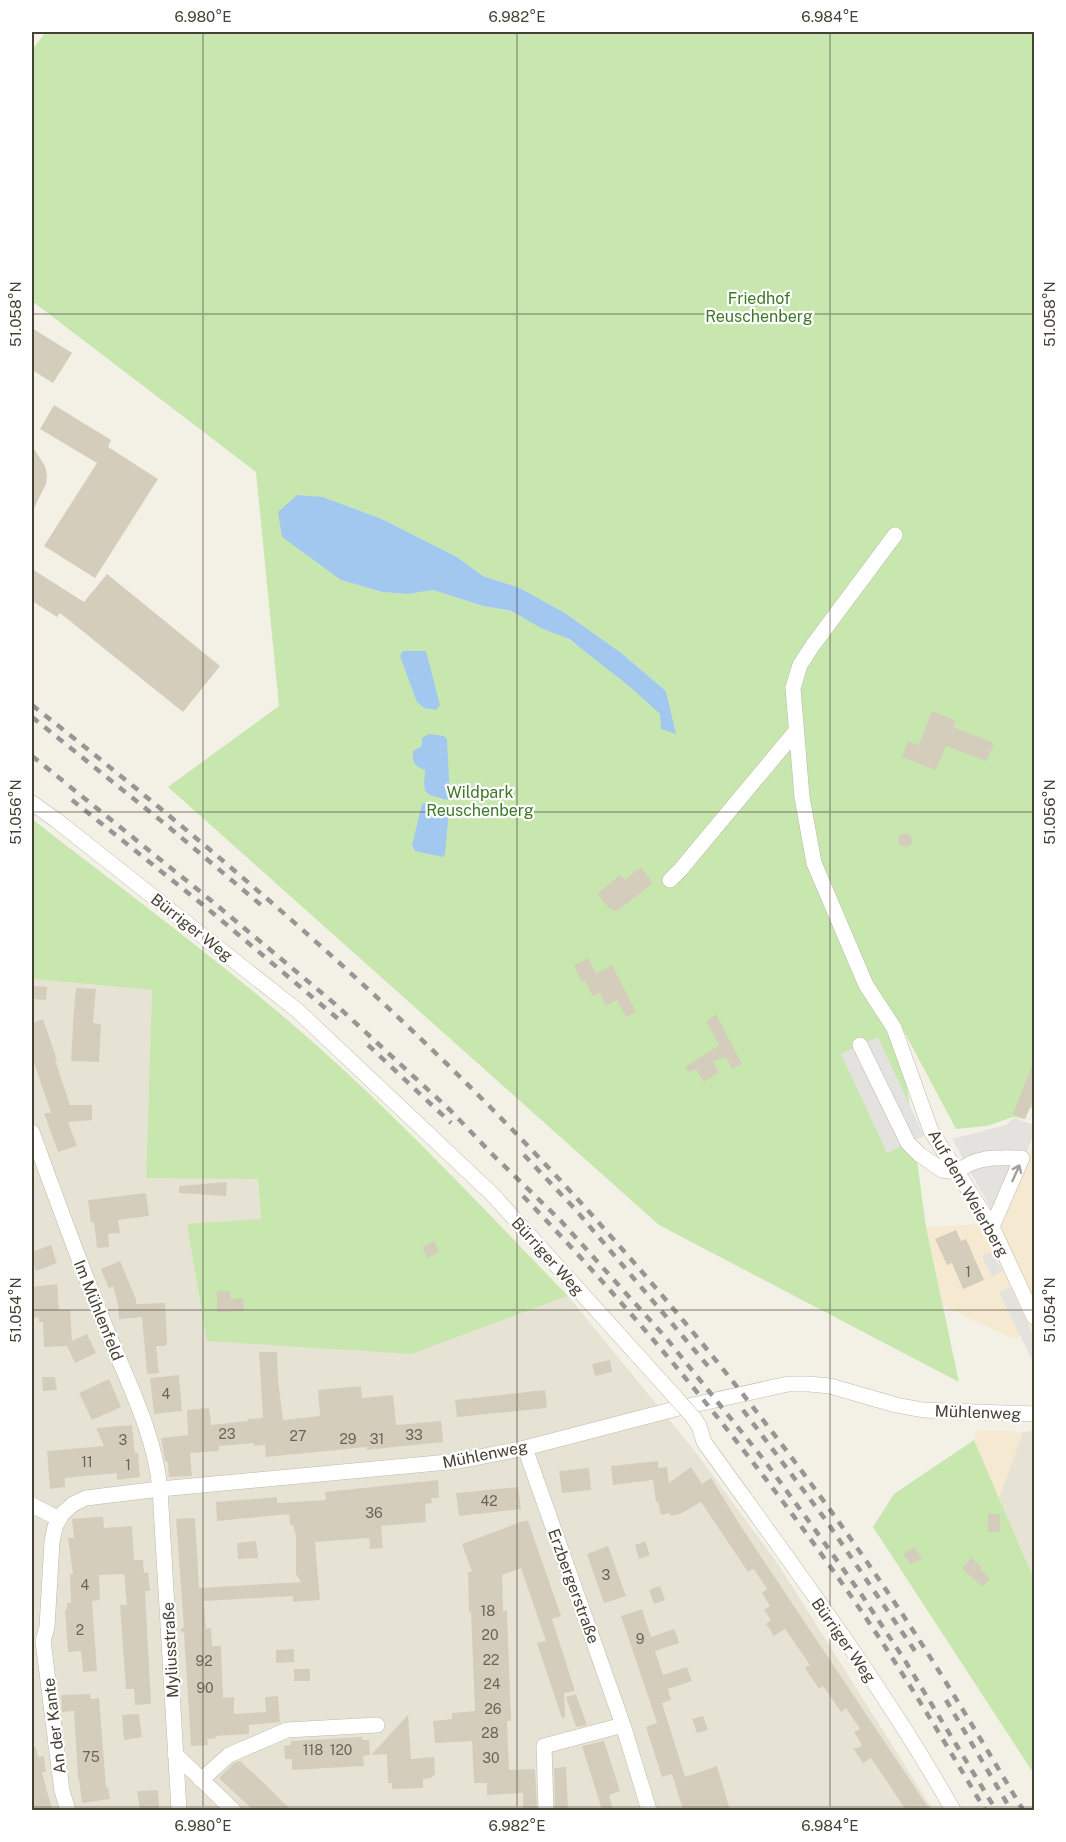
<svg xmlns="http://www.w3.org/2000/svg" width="1066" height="1842" font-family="'Public Sans',sans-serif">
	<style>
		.residential { fill: #e7e3d4 }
		.commercial { fill: #f5ead1 }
		.green { fill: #c8e7af; fill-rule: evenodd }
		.parking { fill: #e4e2de }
		.water { fill: #a3c8f0 }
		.building { fill: #d5cdbc }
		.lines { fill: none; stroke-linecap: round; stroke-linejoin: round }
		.minor-casing { stroke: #beb9a9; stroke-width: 16 }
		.minor { stroke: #fff; stroke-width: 15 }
		.rail { stroke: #969696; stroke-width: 4.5; stroke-dasharray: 8 8; stroke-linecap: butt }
		.minor-bridge-casing { stroke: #beb9a9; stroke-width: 16; stroke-linecap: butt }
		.minor-bridge { stroke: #fff; stroke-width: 15 }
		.oneway { stroke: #a2a09a }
		.ticks { fill: none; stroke: #464135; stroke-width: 1.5; stroke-opacity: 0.45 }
		.labels { text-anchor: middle; stroke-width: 4.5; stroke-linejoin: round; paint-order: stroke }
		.number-label { font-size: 14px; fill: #6a6457 }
		.park-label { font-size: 16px; fill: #3f7729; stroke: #fff }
		.street-label { font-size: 16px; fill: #464135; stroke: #fff }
		.neatline { fill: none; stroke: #464135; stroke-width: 2 }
		.ticks-label { font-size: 15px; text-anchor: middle; fill: #464135 }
	</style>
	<rect width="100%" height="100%" fill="#f3f0e6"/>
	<path class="residential" d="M32,979L152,990L146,1178H258L261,1219L412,1354L568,1296L694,1450L778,1564L933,1810H32Z
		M1034,1431V1579L999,1498L1023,1432Z"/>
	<path class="commercial" d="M1034,1142V1330L1014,1339L943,1306L926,1227L998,1223Z
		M977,1430L1023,1432L999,1498L974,1440Z"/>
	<path class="green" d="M46,32H1034V1108H1030L1025,1119L1013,1117L987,1126L956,1129L898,1020L926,1227L959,1382L659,1225L168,787L279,706L256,472L32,301V50ZM323,497L382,519L457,557L483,576L520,588L565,613L620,652L666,691L670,711L548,625L525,619L510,611L483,606L433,590L408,594L382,592L341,580Z
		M32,819C112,881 194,942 272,1007C378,1095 472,1197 568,1296L412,1354L207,1341L187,1224L261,1219L258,1179L146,1178L152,990L32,979Z
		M974,1440L1034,1579V1774L873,1527L894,1494Z"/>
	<path class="parking" d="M878,1037L924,1136L887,1153L841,1054Z
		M1014,1118L1034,1125V1133L1006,1209H991L952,1139L1006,1125Z
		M991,1252L1003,1271L992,1277L982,1256Z
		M1010,1287L1034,1337V1364L999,1292Z"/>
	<path class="water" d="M297,495L323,497L382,519L457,557L483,576L520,588L565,613L620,652L666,691L676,734L661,729L660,714L629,686L569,639L541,628L511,611L483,606L433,590L408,594L382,592L341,580L282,537L278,512Z
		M403,651H426L440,705L436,710L424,708L417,702L400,656Z
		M429,734L444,736L447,739L450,799L448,800C423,793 423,796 425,770C414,766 412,762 413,751L422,746V738Z
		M425,803L449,810L445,854L443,857L415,851L412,845L422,804Z"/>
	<path class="building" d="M32,328L72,353L53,383L32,370Z
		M54,405L111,440L108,447L158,479L95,578L44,546L97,463L40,429Z
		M32,446L45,466L47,475L46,484L32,512Z
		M32,569L84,602L107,574L220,666L183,712L60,613L57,617L32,601Z
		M932,711L956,721L953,727L994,743L987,761L946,746L936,770L902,757L908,741L919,745Z
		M898 840a7 7 0 1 1 14 0a7 7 0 1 1-14 0Z
		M641,867L653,883L620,909L615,911L609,908L597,894L620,875L625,880Z
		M588,958L596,974L612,965L636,1012L626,1017L617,1000L606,1006L600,993L593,996L585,981L582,982L574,966Z
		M32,986L47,987L46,1000L32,999Z
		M76,988L96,989L93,1023L101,1024L99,1062L71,1061L74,1008L77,1007H74Z
		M716,1014L742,1064L732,1069L726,1057L713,1062L719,1072L704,1082L696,1069L688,1072L685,1067L719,1045L706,1022Z
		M43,1019L57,1060H55L70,1105H92V1120L68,1122L77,1146L58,1152L44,1113H51L32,1057V1023Z
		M1034,1060L1035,1095L1025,1119L1013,1114Z
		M227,1182L226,1196L179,1193V1186Z
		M146,1193L149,1216L118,1220L120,1233L108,1234L109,1247L97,1248L94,1222L91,1223L88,1200Z
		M956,1230L961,1241L966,1239L984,1280L963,1289L952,1263L947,1265L935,1239Z
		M434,1241L439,1252L427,1258L422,1247Z
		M51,1245L57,1263L36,1271L32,1259V1252Z
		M120,1261L136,1299V1304L165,1303L167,1340L166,1346H156L159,1373L147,1374L142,1317L119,1319L118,1305L113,1286L109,1288L101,1269Z
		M57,1284L59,1310H70L72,1341L87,1334L96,1353L75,1363L67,1346L44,1347L43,1322H39V1317L32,1318V1287Z
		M217,1291H230L231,1299L243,1298L244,1311L217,1312Z
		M259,1352H277L278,1380L283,1420L320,1416L318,1390L361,1386L362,1398L393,1395L396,1425L441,1421L443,1442L367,1450V1447L266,1457L265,1445L254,1446V1443L219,1446V1451L190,1453L192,1476L169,1477L168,1463L165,1460L161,1438L188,1435L187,1410L209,1408L211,1425L248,1421V1419L263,1418Z
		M610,1360L612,1372L595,1376L592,1364Z
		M179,1375L182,1411L154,1414L150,1378Z
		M42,1377H55L57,1390L43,1391Z
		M109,1379L121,1407L92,1420L79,1393Z
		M545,1390L547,1408L457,1417L455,1400Z
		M132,1425L135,1453H138L140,1477L117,1480V1473L65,1478V1487L50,1489L47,1451L104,1446L96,1428Z
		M658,1461V1468L667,1467L669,1483L691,1467L702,1484L711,1478L740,1525L930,1810H906L871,1758L863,1763L853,1748H859L862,1745L854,1732L860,1729L846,1708L841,1712L823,1686L819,1689L805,1668L810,1665L785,1629L774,1636L766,1624L771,1620L764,1610L770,1606L762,1593L767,1589L754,1569L748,1572L701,1502L680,1514L670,1516V1513L661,1515L658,1502H656L653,1480L613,1485L611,1466Z
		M589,1468L591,1490L562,1493L559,1471Z
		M438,1480L439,1498H431L432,1503L425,1504L426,1522L381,1526L383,1548L370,1549L369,1538L315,1542L320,1600L293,1602V1596L204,1601L206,1629L211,1628L212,1646H221L223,1698L234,1697V1714L266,1712L265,1697L278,1696L280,1722L249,1725V1734L215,1736L217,1738L207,1739L208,1745L191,1746L184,1633L180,1630L184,1627L176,1519L195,1518L199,1588L301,1582L296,1574V1536L293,1525H290L289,1514L217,1521L216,1502L277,1497V1503L326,1500L325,1492Z
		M518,1487L521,1509L459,1516L456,1493Z
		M988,1514H1000V1532H988Z
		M97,1517H103L104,1528L132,1526L134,1560H143L144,1573L148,1572L150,1591H145L151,1704L135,1705L134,1689H126L120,1605H127L124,1574L99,1575L100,1600L92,1601L97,1671L83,1672L81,1651L68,1652L65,1610L67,1609V1603H71L70,1574H73L68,1538H74L72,1519Z
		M523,1521H528L561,1616L552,1619L575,1691L564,1693L565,1717L562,1718L537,1643L546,1641L521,1568L502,1575L503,1611L507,1610L508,1640L511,1721H507L509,1770L535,1769L537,1810H523V1793L487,1795V1783H474L472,1741L435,1743L433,1721L452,1719V1713L475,1711L471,1612L469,1613L468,1572H472L462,1544Z
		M256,1541L258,1558L238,1559L237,1543Z
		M645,1541L650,1555L639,1559L635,1545Z
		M608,1546L626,1596L604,1603L587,1554Z
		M914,1547L922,1558L911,1565L903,1554Z
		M971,1558L982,1567L980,1569L990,1579L982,1587L962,1568Z
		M660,1586L665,1600L654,1604L649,1590Z
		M642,1609L651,1637L674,1629L677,1636L679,1643L655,1651L663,1675L687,1667L692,1681L668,1689L671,1700L662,1703L685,1777L717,1766L730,1810H683L672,1774L662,1777L646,1727L657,1723L621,1616Z
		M294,1649V1662L276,1663V1650Z
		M294,1669H310V1681H294Z
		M90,1694L91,1699L99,1698L106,1787H108L110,1799L82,1803L79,1779H78L74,1711L62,1712L61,1695Z
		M576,1694L587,1725L576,1727L566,1697Z
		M139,1714L142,1737L124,1740L122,1715Z
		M408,1715L411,1759L434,1757L435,1774L431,1778L423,1779V1788L392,1789V1783H388L387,1754L371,1755Z
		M703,1716L708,1730L697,1733L692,1719Z
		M362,1737V1740H369L370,1755L363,1756L364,1766L292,1770V1759H285L284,1746L291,1745V1741Z
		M604,1741L620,1791L609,1795L613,1810H602L582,1746Z
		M36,1747L38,1757L44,1756L46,1772H42L52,1810H32V1748Z
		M240,1761L268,1787L291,1810H253L219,1778L234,1763Z
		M566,1767L568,1810H555L554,1768Z
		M158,1790L159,1810H140L137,1791Z"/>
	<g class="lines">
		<g class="minor-casing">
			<path id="minor" d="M895,535L813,645L800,665L793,688L802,797L814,863L866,985L894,1028L931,1131L992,1227L1034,1317
				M32,803L56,820L298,1011L493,1195L676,1398
				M670,880L681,869L796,731
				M860,1045L908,1143L919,1154L942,1170L958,1172
				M32,1132C57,1201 82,1270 110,1338C130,1387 155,1436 160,1489L179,1810
				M958,1172C975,1155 1000,1158 1022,1158L992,1227
				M693,1417L699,1426L704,1442C790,1562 880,1681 953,1810
				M525,1448L623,1725L649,1810
				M32,1505L59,1519
				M43,1641L47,1627L52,1542L55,1527L62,1514L73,1504L86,1498L160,1489L459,1461L525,1448L675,1409L788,1384H809L830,1386L896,1405L923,1410L1034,1414
				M43,1641L62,1791L68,1810
				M175,1754L233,1810
				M201,1780L229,1755L287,1730L377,1725
				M546,1809L544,1746L623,1725"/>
		</g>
		<use href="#minor" class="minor"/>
		<path class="rail" d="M32,705C226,858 415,1020 582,1204C689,1322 790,1449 880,1581C931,1655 977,1733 1023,1810
			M32,717L170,828L261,905
			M32,756L213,902L335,1004L450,1110L493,1155L561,1221L667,1339L764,1460L813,1527L861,1594L904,1659L996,1810
			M72,800L208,909L343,1023
			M368,1045L451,1123
			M524,1155L575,1209L713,1372
			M523,1196C643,1321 754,1456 853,1599C900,1667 943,1739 985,1810
			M743,1410L825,1519L917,1654
			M946,1700L1011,1810"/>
		<g class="minor-bridge-casing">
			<path id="minor-bridge" d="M676,1398L693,1417"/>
		</g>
		<use href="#minor-bridge" class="minor-bridge"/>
	</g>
	<defs><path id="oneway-shaft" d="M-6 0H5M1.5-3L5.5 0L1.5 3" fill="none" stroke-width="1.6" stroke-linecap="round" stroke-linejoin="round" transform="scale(1.5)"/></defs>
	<use class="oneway" href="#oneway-shaft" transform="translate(1016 1173) rotate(-66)"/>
	<path class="ticks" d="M203,32V1810M517,32V1810M830,32V1810M32,314H1034M32,812H1034M32,1310H1034M32,1807H1034"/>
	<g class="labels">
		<g class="number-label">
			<text x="968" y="1277">1</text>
			<text x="166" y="1399">4</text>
			<text x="227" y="1439">23</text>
			<text x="414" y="1440">33</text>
			<text x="298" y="1441">27</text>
			<text x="348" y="1444">29</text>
			<text x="377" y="1444">31</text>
			<text x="123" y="1445">3</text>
			<text x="87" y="1467">11</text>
			<text x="128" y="1470">1</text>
			<text x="489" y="1506">42</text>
			<text x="374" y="1518">36</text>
			<text x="606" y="1580">3</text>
			<text x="85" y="1590">4</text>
			<text x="488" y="1616">18</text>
			<text x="80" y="1635">2</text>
			<text x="490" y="1640">20</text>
			<text x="640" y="1644">9</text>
			<text x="491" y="1665">22</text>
			<text x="204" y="1666">92</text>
			<text x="492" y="1689">24</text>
			<text x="205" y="1693">90</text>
			<text x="493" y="1714">26</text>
			<text x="490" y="1738">28</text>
			<text x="313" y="1755">118</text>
			<text x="341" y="1755">120</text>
			<text x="91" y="1762">75</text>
			<text x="491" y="1763">30</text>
		</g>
		<g class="park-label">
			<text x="759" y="304">Friedhof<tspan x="759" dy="18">Reuschenberg</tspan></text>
			<text x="480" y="798">Wildpark<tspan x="480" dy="18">Reuschenberg</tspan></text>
		</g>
		<g class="street-label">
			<text transform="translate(192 927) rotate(38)" y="6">Bürriger Weg</text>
			<text transform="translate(969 1193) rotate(60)" y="6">Auf dem Weierberg</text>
			<text transform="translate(548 1256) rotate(48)" y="6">Bürriger Weg</text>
			<text transform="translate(99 1310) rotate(68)" y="6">Im Mühlenfeld</text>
			<text transform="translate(978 1412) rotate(2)" y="6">Mühlenweg</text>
			<text transform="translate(485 1454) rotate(-11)" y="6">Mühlenweg</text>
			<text transform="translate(574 1586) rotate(70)" y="6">Erzbergerstraße</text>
			<text transform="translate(844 1640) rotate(55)" y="6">Bürriger Weg</text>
			<text transform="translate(170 1650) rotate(-93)" y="6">Myliusstraße</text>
			<text transform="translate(54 1726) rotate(-97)" y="6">An der Kante</text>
		</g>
	</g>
	<rect width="1066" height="1842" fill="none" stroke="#ffffff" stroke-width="66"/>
	<rect x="33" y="33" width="1000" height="1776" class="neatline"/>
	<g class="ticks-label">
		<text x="203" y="22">6.980°E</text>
		<text x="517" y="22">6.982°E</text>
		<text x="830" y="22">6.984°E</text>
		<text transform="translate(16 314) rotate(-90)" y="5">51.058°N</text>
		<text transform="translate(1050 314) rotate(-90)" y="5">51.058°N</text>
		<text transform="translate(16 812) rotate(-90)" y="5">51.056°N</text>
		<text transform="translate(1050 812) rotate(-90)" y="5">51.056°N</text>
		<text transform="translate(16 1310) rotate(-90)" y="5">51.054°N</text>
		<text transform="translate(1050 1310) rotate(-90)" y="5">51.054°N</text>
		<text x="203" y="1831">6.980°E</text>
		<text x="517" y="1831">6.982°E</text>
		<text x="830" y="1831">6.984°E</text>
	</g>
</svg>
